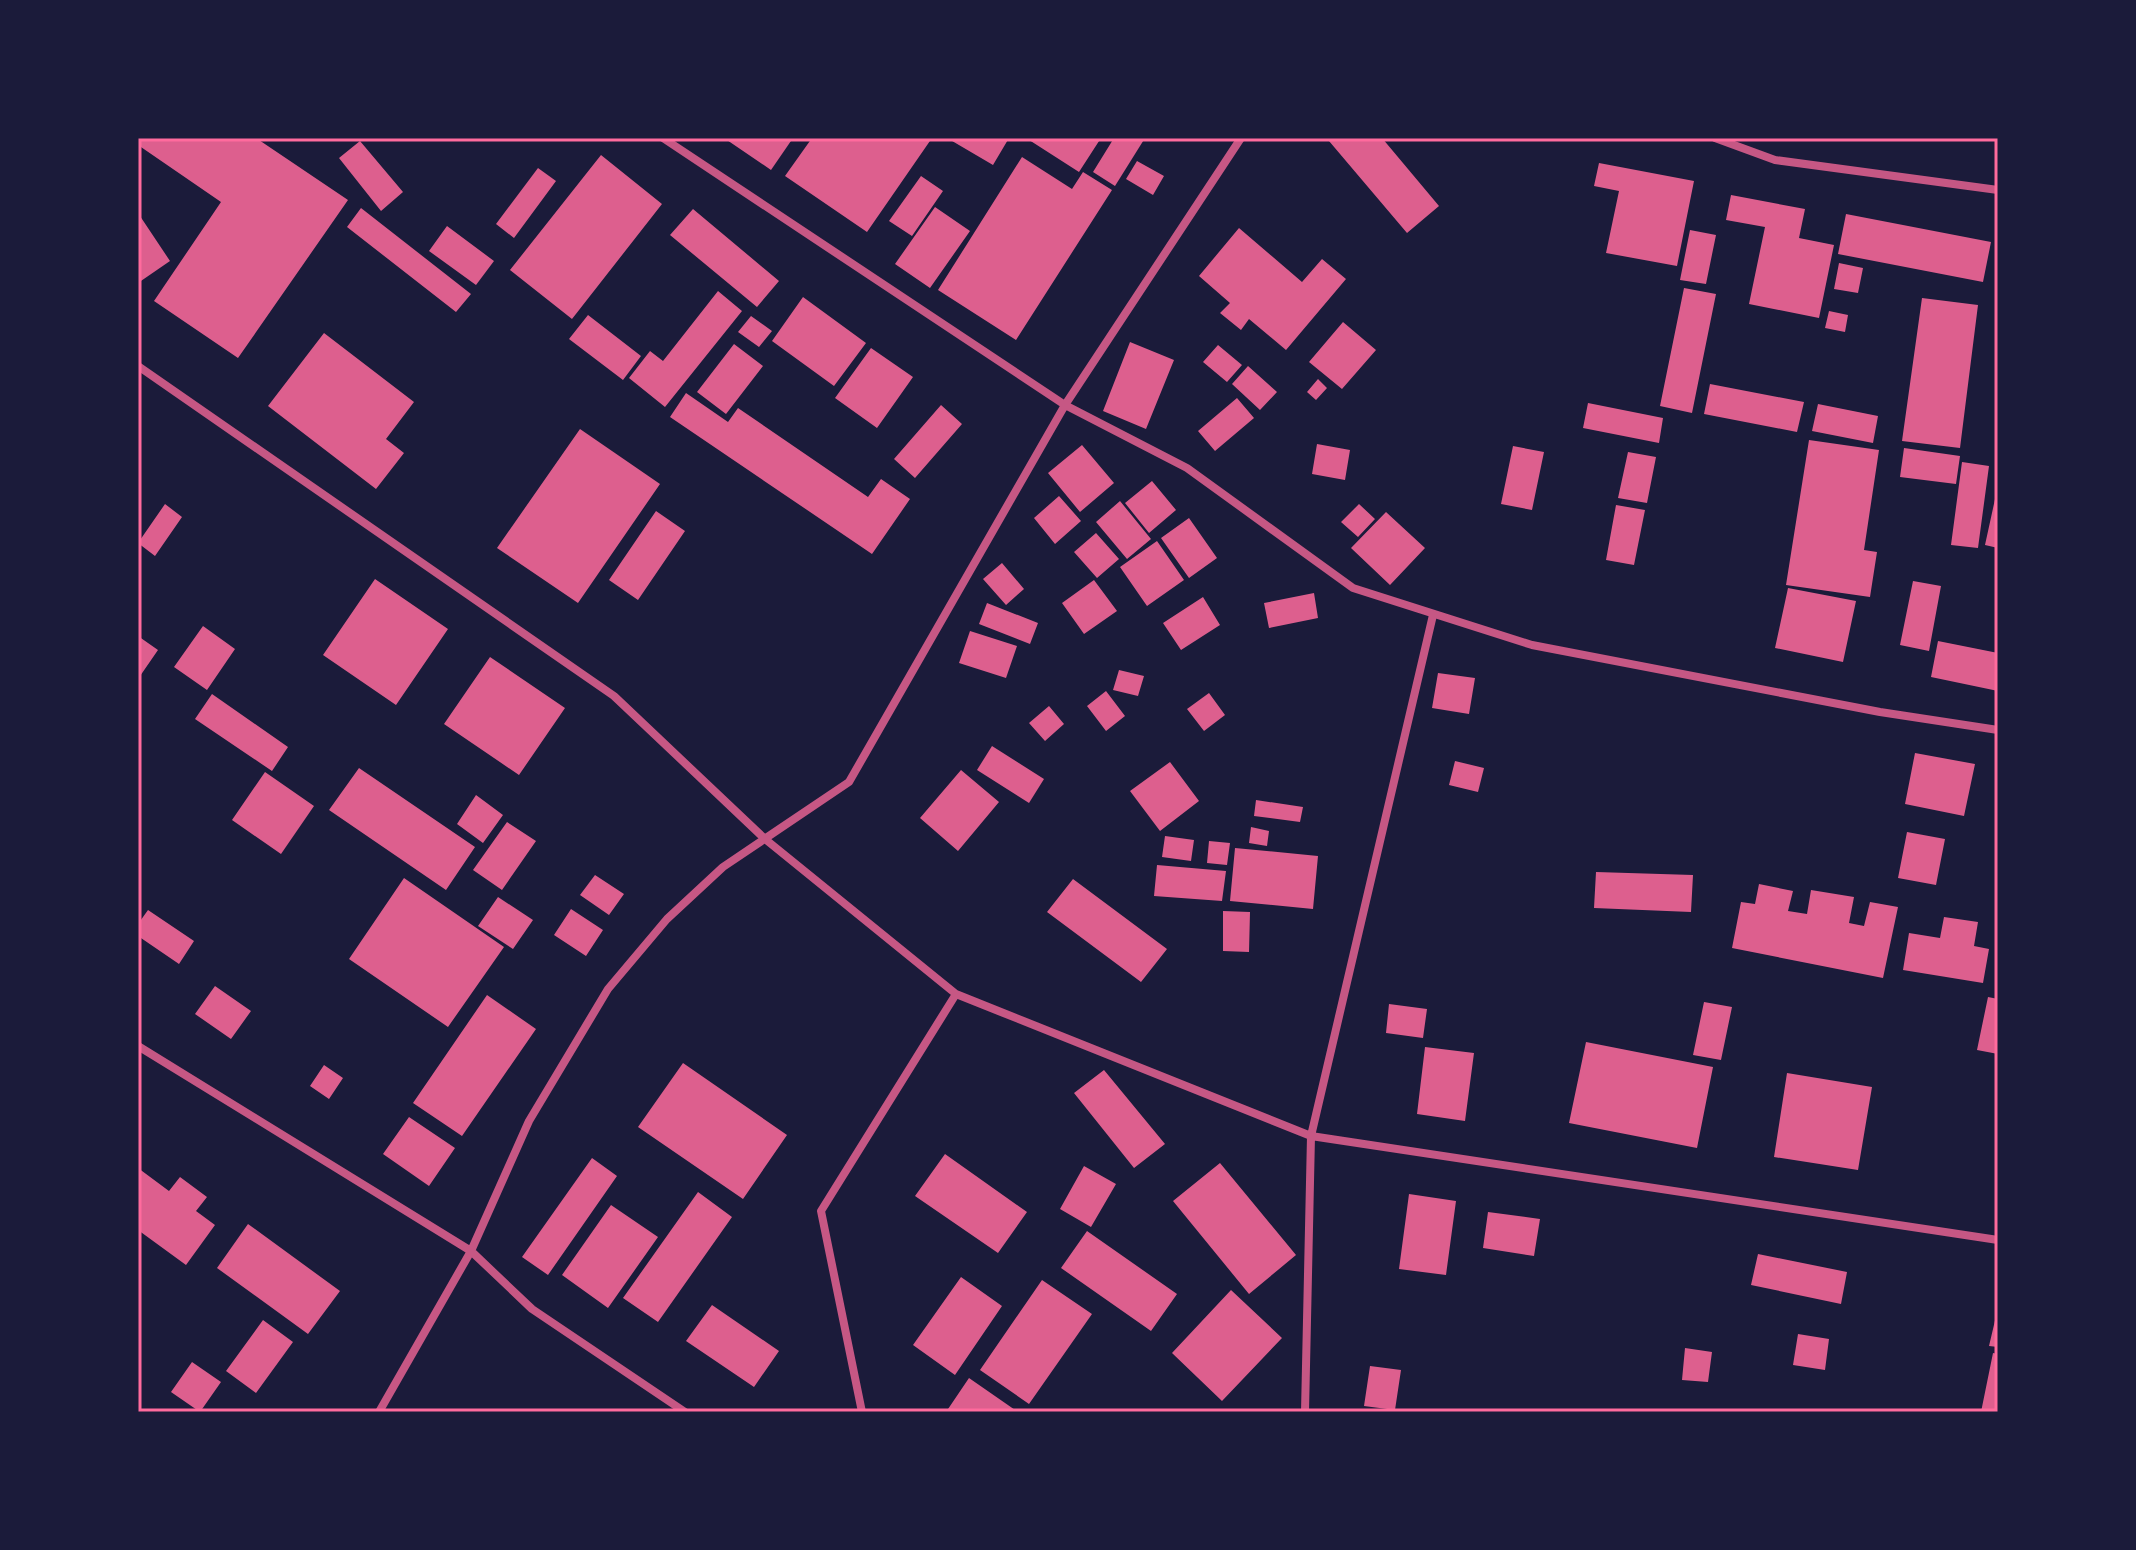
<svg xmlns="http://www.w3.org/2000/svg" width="2136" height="1550" font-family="'Noto Sans',sans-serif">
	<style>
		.building { fill: #dd5f8e }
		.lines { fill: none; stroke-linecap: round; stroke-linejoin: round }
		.minor { stroke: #c65784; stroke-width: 8 }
		.neatline { fill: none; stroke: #ff6b9d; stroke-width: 3 }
	</style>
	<rect width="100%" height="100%" fill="#1b1b3a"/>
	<path class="building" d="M138,138H256L348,200L238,358L154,301L221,202L138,145Z
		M724,138H793L771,170Z
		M812,138H932L867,232L785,176Z
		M947,138H1009L993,165Z
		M1026,138H1101L1079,172Z
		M1114,138H1145L1115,186L1093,172Z
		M1332,138H1382L1439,206L1407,233L1329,141Z
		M360,141L403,192L381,211L339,158Z
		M601,155L662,204L572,319L510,270Z
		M1022,157L1072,189L1083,172L1112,190L1016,340L938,290Z
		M1137,161L1164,176L1153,195L1126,179Z
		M1599,163L1694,181L1677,266L1606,253L1619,191L1594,186Z
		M538,168L556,181L514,238L496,224Z
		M921,176L943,191L912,236L889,221Z
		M1731,195L1805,209L1799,238L1834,245L1819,318L1749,304L1765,227L1726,220Z
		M935,207L970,231L930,288L895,264Z
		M361,208L471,294L456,312L347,227Z
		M693,209L779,281L757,307L670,235Z
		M138,213L170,261L138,283Z
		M1846,214L1991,242L1983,282L1838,254Z
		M447,226L494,261L476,285L429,251Z
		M1239,228L1302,282L1322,259L1346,279L1286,350L1249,319L1241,330L1220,313L1230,303L1199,276Z
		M1690,230L1716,235L1706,284L1680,280Z
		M1839,263L1863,268L1858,293L1834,289Z
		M1684,288L1716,294L1692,413L1660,406Z
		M718,291L742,311L665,407L629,378L650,351L663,361Z
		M803,297L866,343L834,386L772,341Z
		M1922,298L1978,305L1960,448L1902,441Z
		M1829,311L1848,315L1845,332L1825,328Z
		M588,315L641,356L623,380L569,339Z
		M751,316L772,331L759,347L738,332Z
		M1343,322L1376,350L1342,389L1309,362Z
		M324,333L414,402L386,439L404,453L376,489L268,406Z
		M1130,342L1174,360L1146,429L1103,411Z
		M734,344L763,366L726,414L697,392Z
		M1218,345L1242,365L1227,382L1203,362Z
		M871,348L913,377L877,428L835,398Z
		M1248,366L1277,392L1260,410L1232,384Z
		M1318,379L1327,388L1316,400L1307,392Z
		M1710,384L1804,402L1797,432L1704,414Z
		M686,393L728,422L738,408L868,497L881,479L910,499L872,554L670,417Z
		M1237,398L1254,418L1215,451L1198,431Z
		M1588,403L1663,418L1659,443L1583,428Z
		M1818,404L1878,416L1873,443L1812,431Z
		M941,405L962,424L915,478L894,459Z
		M580,429L660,484L578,603L497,548Z
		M1809,440L1879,450L1864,550L1877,552L1870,597L1786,585Z
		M1317,444L1350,450L1345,480L1312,474Z
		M1082,445L1114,483L1080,512L1048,473Z
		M1513,446L1544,452L1532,510L1501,504Z
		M1904,448L1960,456L1956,484L1900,477Z
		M1628,452L1656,457L1647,503L1618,498Z
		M1962,462L1989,466L1978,548L1951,545Z
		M1152,481L1176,510L1149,533L1125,503Z
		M1997,490H1998V548L1985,545Z
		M1059,496L1081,521L1055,544L1034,518Z
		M1120,501L1151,539L1127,559L1096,522Z
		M165,504L182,517L155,556L138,543Z
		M1359,504L1375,519L1358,537L1341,522Z
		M1616,505L1645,510L1634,565L1606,560Z
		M656,511L685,531L638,600L609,580Z
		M1386,512L1425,548L1390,585L1351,548Z
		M1189,518L1217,558L1189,578L1161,538Z
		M1096,533L1119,559L1097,578L1074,552Z
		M1157,541L1184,580L1147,606L1120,567Z
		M1002,563L1024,589L1006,605L983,579Z
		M375,579L448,629L396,705L323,655Z
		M1094,580L1117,611L1084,634L1062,603Z
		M1913,581L1941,586L1929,651L1900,645Z
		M1788,588L1856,601L1843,662L1775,648Z
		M1314,593L1318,618L1269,628L1264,603Z
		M1203,597L1220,625L1181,650L1163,623Z
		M987,603L1038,623L1030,644L979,624Z
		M203,626L235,649L207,690L174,667Z
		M970,631L1017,646L1006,678L959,663Z
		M138,636L158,650L138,679Z
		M1938,641L1998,653V691L1931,677Z
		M490,657L565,708L519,775L444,724Z
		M1119,670L1144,676L1138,696L1113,690Z
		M1438,673L1475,678L1469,714L1432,708Z
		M1106,691L1125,716L1106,731L1087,706Z
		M1209,693L1225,715L1204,731L1187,709Z
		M212,694L288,747L272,771L195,719Z
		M1049,706L1064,724L1045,741L1029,723Z
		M992,746L1044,779L1029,803L977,770Z
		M1915,753L1975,764L1964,816L1905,804Z
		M1455,761L1484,768L1478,792L1449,785Z
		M1170,762L1199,801L1160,831L1130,791Z
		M359,768L475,847L446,890L329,810Z
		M961,770L999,802L958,851L920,818Z
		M265,772L314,806L281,854L232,820Z
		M476,795L503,815L483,843L457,824Z
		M1256,800L1303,807L1300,822L1254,816Z
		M507,822L536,841L502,890L473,870Z
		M1251,827L1269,831L1267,846L1249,843Z
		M1907,832L1945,839L1936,885L1898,878Z
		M1165,836L1194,840L1191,861L1162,857Z
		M1209,841L1230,843L1227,865L1207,863Z
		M1235,848L1318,856L1313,909L1230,901Z
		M1157,865L1226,871L1222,901L1154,896Z
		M1596,872L1693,875L1691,912L1594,908Z
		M595,875L624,894L609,915L580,895Z
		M404,878L504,947L448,1027L349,959Z
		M1073,879L1167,949L1141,982L1047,912Z
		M1759,884L1793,891L1788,911L1807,914L1811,890L1854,897L1849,923L1864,926L1870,902L1898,907L1883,978L1732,948L1741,902L1755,904Z
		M498,897L533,920L513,949L478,926Z
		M571,909L603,930L586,956L554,935Z
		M148,910L194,941L179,964L138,936V924Z
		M1223,911L1250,912L1249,952L1223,951Z
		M1944,917L1978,922L1974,946L1989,949L1983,983L1903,970L1909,933L1940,938Z
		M215,986L251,1011L231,1039L195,1014Z
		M487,995L536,1029L462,1136L413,1103Z
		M1988,997L1998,999V1054L1977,1050Z
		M1704,1002L1732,1007L1721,1060L1693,1055Z
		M1389,1004L1427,1009L1423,1038L1386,1033Z
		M1586,1042L1713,1067L1697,1148L1569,1123Z
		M1425,1047L1474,1053L1465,1121L1417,1114Z
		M683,1063L787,1135L743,1199L638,1127Z
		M324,1065L343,1078L329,1099L310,1086Z
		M1104,1070L1165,1144L1134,1168L1074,1093Z
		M1787,1073L1872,1087L1858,1170L1774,1157Z
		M409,1117L455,1148L429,1186L383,1154Z
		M945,1154L1027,1212L998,1253L915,1196Z
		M592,1158L617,1176L548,1275L522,1257Z
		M1220,1163L1296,1255L1249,1294L1173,1201Z
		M1084,1166L1116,1184L1091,1227L1060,1209Z
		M138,1168L169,1191L180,1177L207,1197L196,1211L215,1225L186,1265L138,1230Z
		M698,1192L732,1217L658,1322L623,1298Z
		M1409,1194L1456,1201L1446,1275L1399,1269Z
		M611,1205L658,1237L608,1308L562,1275Z
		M1488,1212L1540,1219L1534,1256L1483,1248Z
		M248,1224L340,1291L308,1334L217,1268Z
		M1087,1231L1177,1294L1151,1331L1061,1268Z
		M1758,1254L1847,1272L1841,1304L1751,1285Z
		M961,1277L1002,1306L955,1375L913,1345Z
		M1042,1280L1092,1314L1029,1404L980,1370Z
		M1231,1290L1282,1338L1222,1401L1172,1353Z
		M712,1305L779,1351L754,1387L686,1341Z
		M1997,1312H1998V1347L1989,1346Z
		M263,1320L293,1342L256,1393L226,1371Z
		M1798,1334L1829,1339L1825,1370L1793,1365Z
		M1685,1348L1712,1352L1708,1382L1682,1380Z
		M1993,1353L1998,1354V1412H1981Z
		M192,1362L221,1382L200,1412L171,1392Z
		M1370,1366L1401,1370L1395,1410L1364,1406Z
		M969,1378L1018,1412H946Z"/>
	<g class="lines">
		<path class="minor" d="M663,138L1065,405L1187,468L1353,588L1532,645L1880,712L1998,730
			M1715,138L1775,160L1998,190
			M138,366L614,696L765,839L956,994L1311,1136L1998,1240
			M138,1046L471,1251L532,1309L685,1412
			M379,1412L471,1251L529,1121L608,989L667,919L723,867L849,782L1065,405L1241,138
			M862,1412L821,1211L956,994
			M1305,1412L1311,1136L1433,615"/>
	</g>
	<rect width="2136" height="1550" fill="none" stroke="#1b1b3a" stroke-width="280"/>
	<rect x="140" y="140" width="1856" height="1270" class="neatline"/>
</svg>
